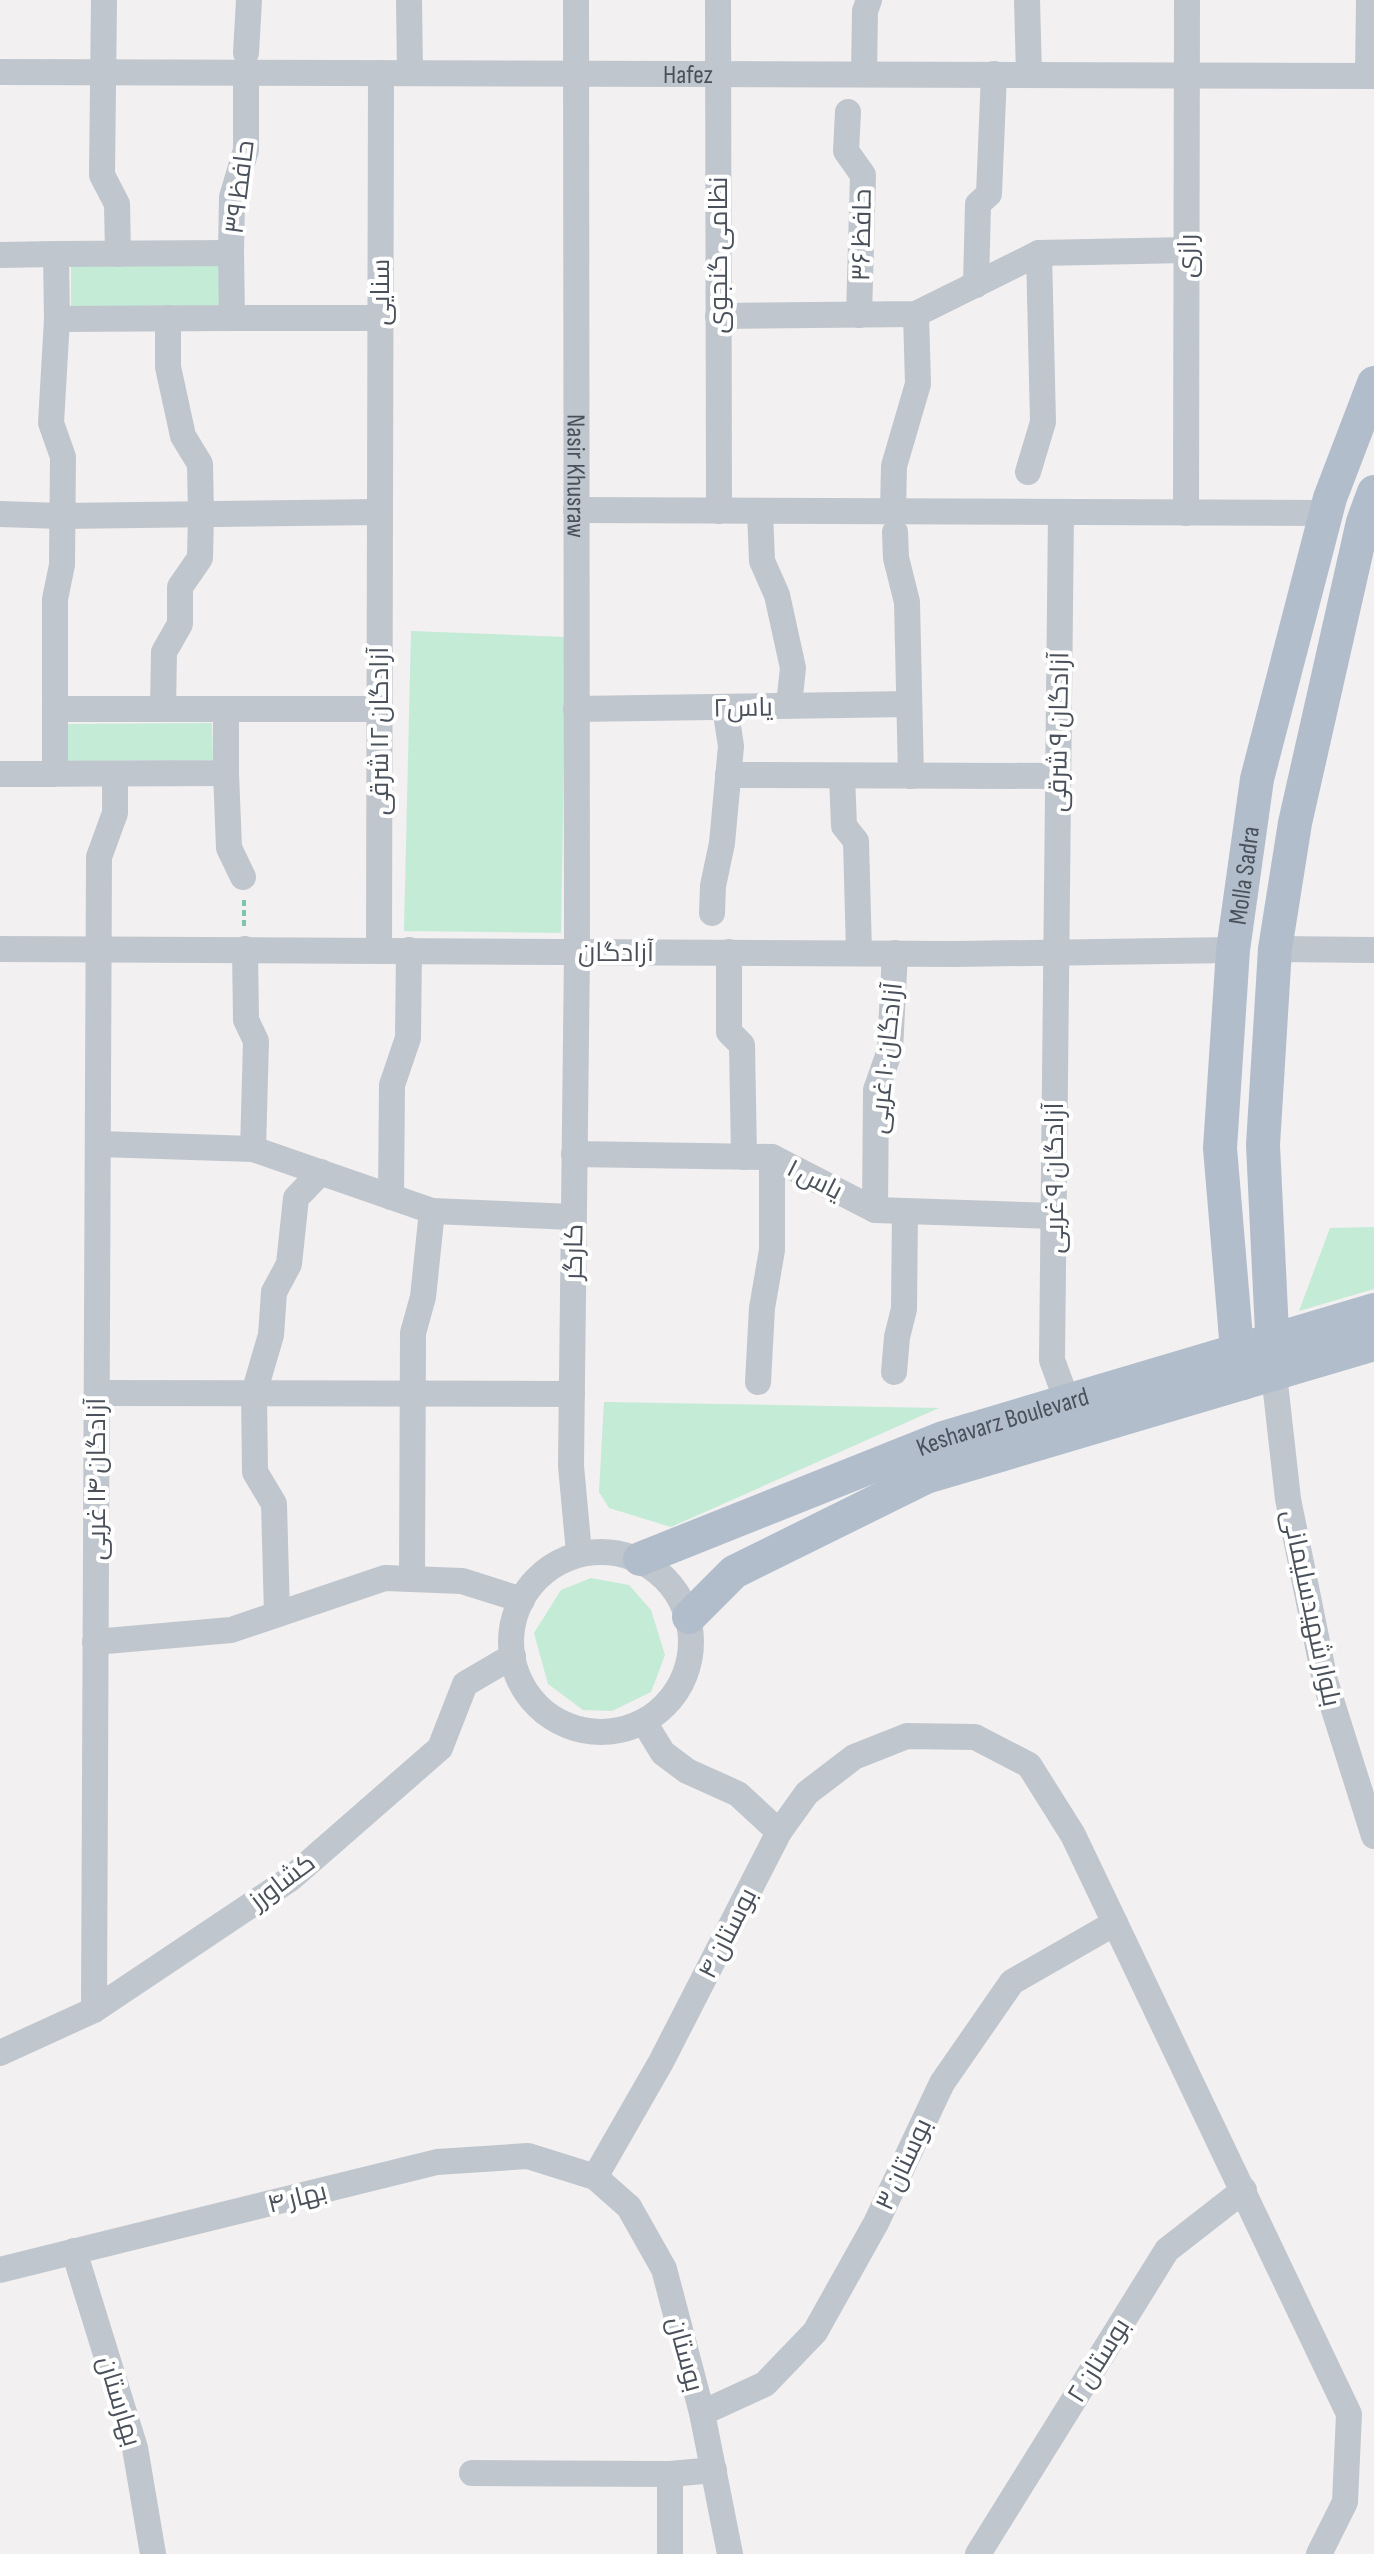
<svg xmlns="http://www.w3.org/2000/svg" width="1374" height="2554" font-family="'Sofia Sans Condensed',Cairo,sans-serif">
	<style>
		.green { fill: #c3ebd6 }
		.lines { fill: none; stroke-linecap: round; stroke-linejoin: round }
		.path { stroke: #7ec5aa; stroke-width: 4; stroke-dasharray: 6 4; stroke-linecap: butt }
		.minor { stroke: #c0c6cd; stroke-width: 26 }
		.major { stroke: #b2bdcc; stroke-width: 34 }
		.labels { text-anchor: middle; stroke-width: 8; stroke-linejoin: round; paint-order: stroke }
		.street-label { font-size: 26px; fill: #4a515b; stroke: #fff }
	</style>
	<rect width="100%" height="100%" fill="#f2f0f0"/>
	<path class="green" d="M219,265V306H71V266Z
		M411,631L566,637L561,933L404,931Z
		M212,723L213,760L68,761V724Z
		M1374,1227V1289L1299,1311L1330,1228Z
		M604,1402L939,1408L671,1527L609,1508L599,1492Z
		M591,1578L629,1585L651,1610L665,1655L651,1692L612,1711L583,1710L548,1684L534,1633L561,1590Z"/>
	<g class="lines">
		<path class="path" d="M244,900V927"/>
		<g class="minor">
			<path d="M104,0L102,175L117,204L118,254"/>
			<path d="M409,0L410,73"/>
			<path id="s1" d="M576,0L577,951L571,1466L579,1553"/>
			<path d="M718,0L719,511"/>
			<path d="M1027,0L1029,75"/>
			<path d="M246,53L249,0"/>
			<path id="s2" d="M0,72L1374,76"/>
			<path d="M864,74L865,11L869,0"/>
			<path d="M1368,76L1369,0"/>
			<path d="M848,112L846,151L863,175L859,315"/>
			<path d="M231,253L232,197L246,150V72"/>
			<path d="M0,255L56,254"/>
			<path d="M976,285L978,204L989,194L994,74"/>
			<path d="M718,316L916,314L1039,253L1187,250"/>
			<path d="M232,318H380"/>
			<path d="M1028,472L1043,422L1039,253"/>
			<path d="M576,510L1326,513"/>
			<path d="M760,511L762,561L777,595L793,668L790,695"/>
			<path d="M893,511L894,466L918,384L916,314"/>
			<path d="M1061,512L1052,1360L1067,1401"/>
			<path d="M1186,513L1187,0"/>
			<path d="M0,514L61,516L380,512"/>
			<path d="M895,532L896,558L907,602L911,776"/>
			<path d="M55,709V599L62,565L63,457L51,423L57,319L56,254L231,253L232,318L57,319"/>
			<path d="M163,709L164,652L180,624V587L200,558L201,514L200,464L183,436L168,367V318"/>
			<path d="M226,709H379"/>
			<path d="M576,709L909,704"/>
			<path d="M226,773L229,848L243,877"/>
			<path d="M0,774L226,773V709H55V774"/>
			<path d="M728,775L1058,776"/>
			<path d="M842,776L844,826L856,841L859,953"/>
			<path d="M712,913L713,886L722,843L731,746L725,707"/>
			<path d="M0,949L956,954L1233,950"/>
			<path d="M245,949L246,1020L256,1041L253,1149"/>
			<path d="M1275,949L1374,950"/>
			<path d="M379,950L381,73"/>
			<path d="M729,952V1032L742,1045L744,1157"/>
			<path d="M99,1144L253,1149L432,1211L573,1217"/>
			<path d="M574,1154L772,1157L875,1210L1054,1216"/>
			<path d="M391,1197L392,1085L408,1038L409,950"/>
			<path d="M875,1210L876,1090L890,1050L895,953"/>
			<path d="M894,1372L897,1337L904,1309L905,1211"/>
			<path d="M1274,1374L1288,1499L1325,1681L1374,1836"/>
			<path d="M758,1382L762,1308L772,1250V1157"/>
			<path d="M97,1393L572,1394"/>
			<circle cx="601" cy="1642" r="90"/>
			<path d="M412,1579L413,1333L423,1297L432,1211"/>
			<path d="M277,1614L274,1504L255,1472L254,1393L271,1335L274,1292L289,1264L296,1198L321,1172"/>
			<path d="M95,1642L231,1630L385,1578L462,1581L522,1600"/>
			<path d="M644,1722L663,1753L687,1771L738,1794L779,1832"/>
			<path d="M94,2010L99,857L115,813V774"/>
			<path d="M0,2053L94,2010L290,1879L440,1748L465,1684L513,1656"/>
			<path d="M595,2177L661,2062L779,1832L807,1793L854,1757L907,1736L975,1737L1029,1765L1073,1835L1349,2414L1345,2502L1319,2554"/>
			<path d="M74,2251L135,2448L153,2554"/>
			<path d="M0,2270L437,2162L528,2156L595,2177L629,2207L664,2269L702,2413L730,2554"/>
			<path d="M702,2413L765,2384L815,2332L876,2223L942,2083L1012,1982L1115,1923"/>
			<path d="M472,2473L670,2474"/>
			<path d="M670,2554V2474L714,2470"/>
			<path d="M978,2554L1167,2250L1244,2190"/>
		</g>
		<g class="major">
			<path d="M1274,1374L1263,1145L1275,949L1295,823L1363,522L1374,492"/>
			<path id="s3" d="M1243,1383L1237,1350L1220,1148L1233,950L1257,779L1330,498L1374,383"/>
			<path id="s4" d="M640,1559L943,1438L1374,1310"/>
			<path d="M689,1617L734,1572L926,1477L1374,1344"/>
		</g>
	</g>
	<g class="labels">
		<g class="street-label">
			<text dy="9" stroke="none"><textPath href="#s2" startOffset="688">Hafez</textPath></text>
			<text transform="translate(239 187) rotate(-83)" y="9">حافظ ۳۹</text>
			<text transform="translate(861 235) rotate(-89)" y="9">حافظ ۳۶</text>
			<text transform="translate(718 255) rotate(-90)" y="9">نظامی گنجوی</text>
			<text transform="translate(1187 256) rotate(-90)" y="9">رازی</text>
			<text transform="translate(380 292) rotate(-90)" y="9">سنایی</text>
			<text dy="9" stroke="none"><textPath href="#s1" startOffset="476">Nasir Khusraw</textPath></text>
			<text transform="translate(743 707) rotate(-1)" y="9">یاس۲</text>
			<text transform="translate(379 731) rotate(-90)" y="9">آزادگان ۱۲ شرقی</text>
			<text transform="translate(1058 732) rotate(-89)" y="9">آزادگان ۹ شرقی</text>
			<text dy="9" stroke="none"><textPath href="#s3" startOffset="510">Molla Sadra</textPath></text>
			<text x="616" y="961">آزادگان</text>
			<text transform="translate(885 1058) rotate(-84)" y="9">آزادگان ۱۰ غربی</text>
			<text transform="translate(1054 1178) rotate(-90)" y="9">آزادگان ۹ غربی</text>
			<text transform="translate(815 1179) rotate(27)" y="9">یاس ۱</text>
			<text transform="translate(573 1252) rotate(-89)" y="9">کارگر</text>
			<text dy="9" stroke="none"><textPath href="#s4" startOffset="388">Keshavarz Boulevard</textPath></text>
			<text transform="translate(96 1479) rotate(-90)" y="9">آزادگان ۱۴ غربی</text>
			<text transform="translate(1312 1608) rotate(78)" y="9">بلوار شهیدسلیمانی</text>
			<text transform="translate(282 1881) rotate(-37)" y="9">کشاورز</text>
			<text transform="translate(727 1933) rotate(-63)" y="9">بوستان ۴</text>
			<text transform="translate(903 2164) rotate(-65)" y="9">بوستان ۳</text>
			<text transform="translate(297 2197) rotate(-14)" y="9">بهار ۴</text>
			<text transform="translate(686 2354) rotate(75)" y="9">بوستان</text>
			<text transform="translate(1098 2360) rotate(-58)" y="9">بوستان ۲</text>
			<text transform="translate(120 2401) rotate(73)" y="9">بهارستان</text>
		</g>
	</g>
</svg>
